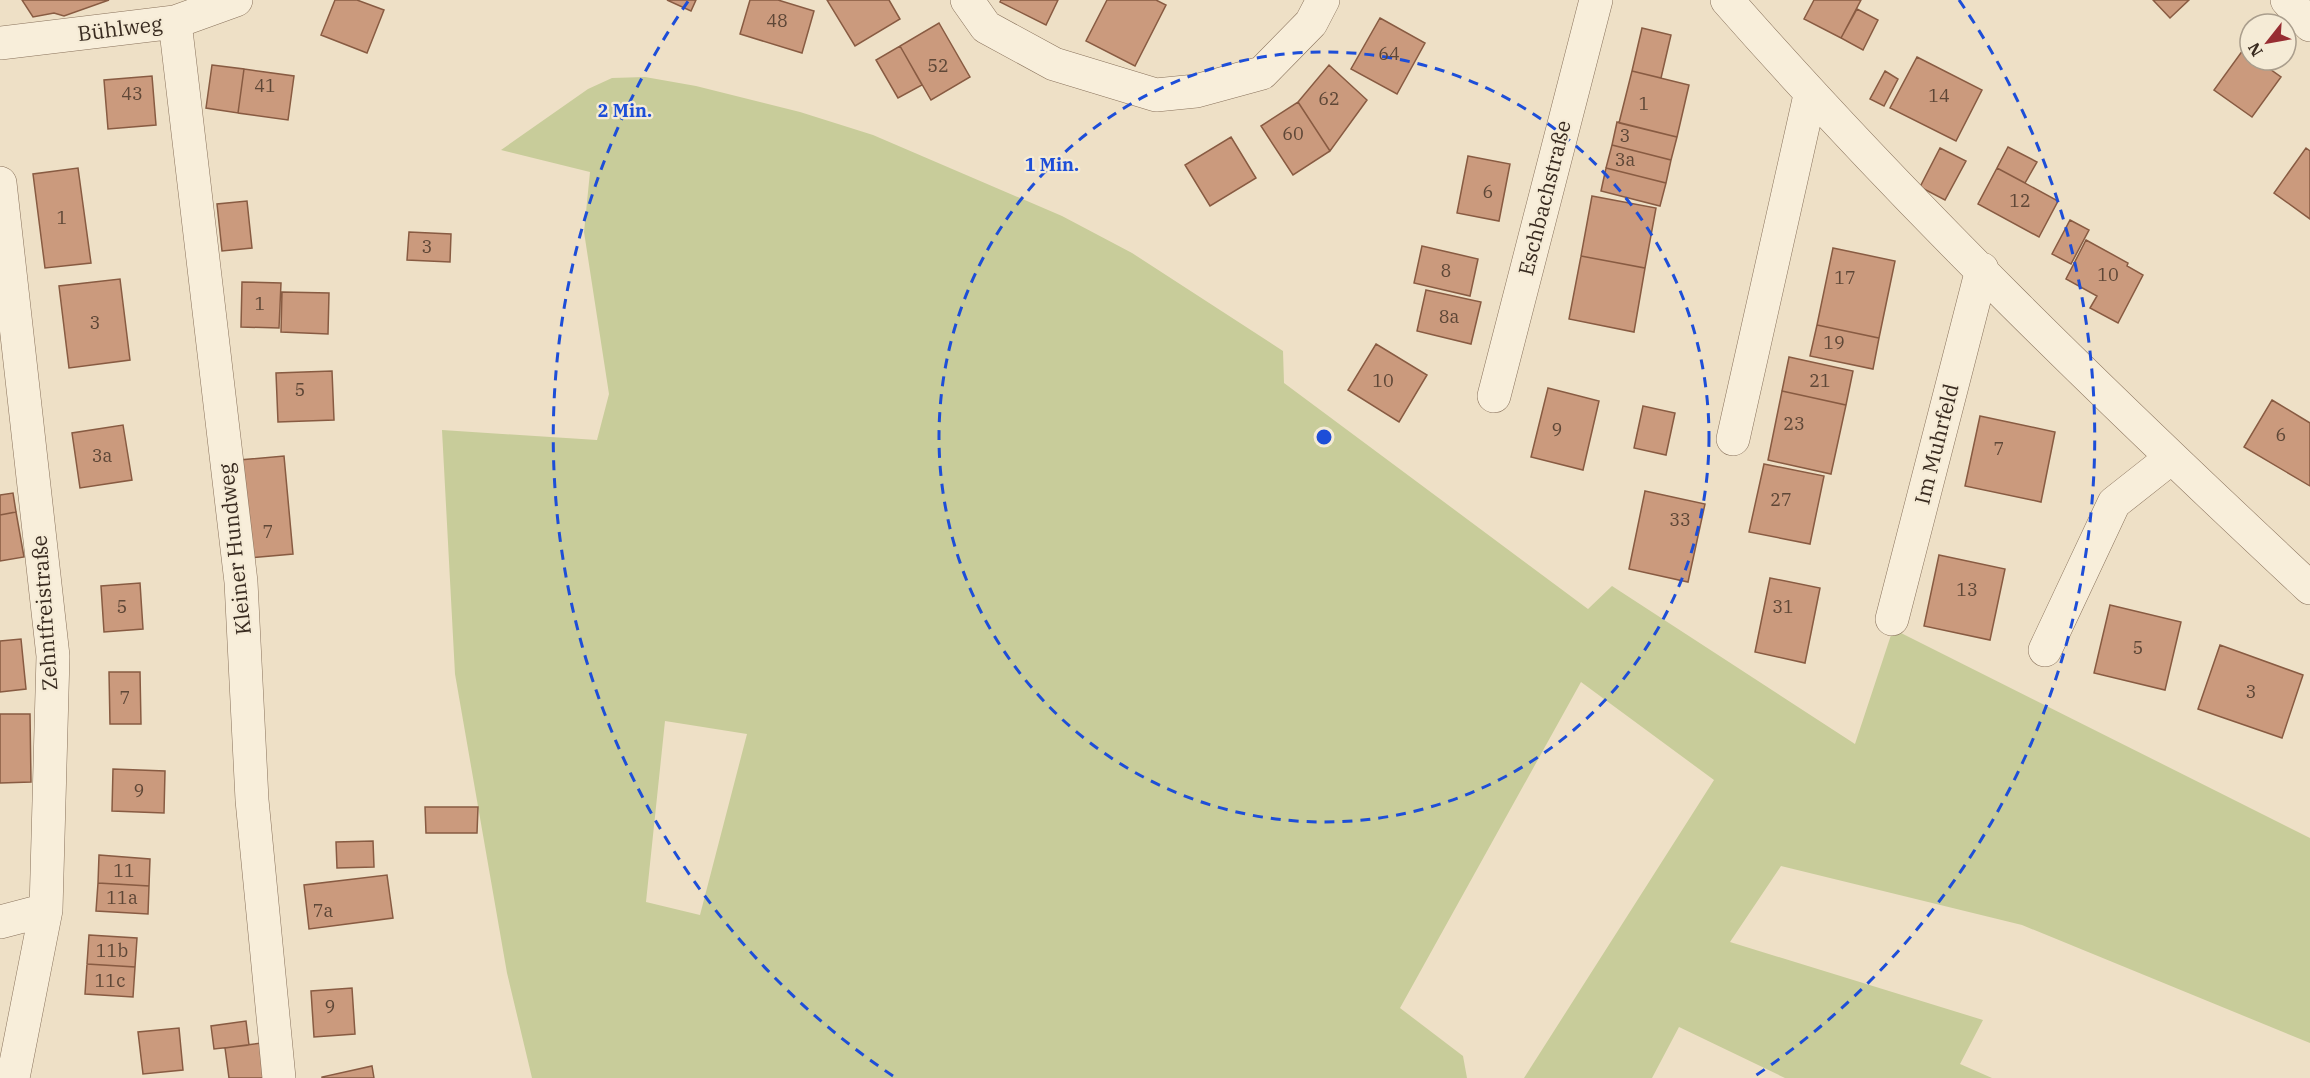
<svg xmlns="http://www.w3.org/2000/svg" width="2310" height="1078" font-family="'IBM Plex Serif',serif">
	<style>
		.green { fill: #c8cc9a; fill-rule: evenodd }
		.building { fill: #cb9a7d; stroke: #885b42; stroke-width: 1.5 }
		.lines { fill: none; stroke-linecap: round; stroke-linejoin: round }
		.minor-casing { stroke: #89725c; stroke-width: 34 }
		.minor { stroke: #f8eeda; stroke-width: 33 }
		.ring { fill: none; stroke: #1d4ed8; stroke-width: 3; stroke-dasharray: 10 8 }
		.labels { text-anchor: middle; stroke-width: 4.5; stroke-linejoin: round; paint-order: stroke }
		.number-label { font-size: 18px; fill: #5e4737 }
		.street-label { font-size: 21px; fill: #392b20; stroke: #f5ebd6 }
		.centre { fill: #1d4ed8; stroke: #f5ebd6; stroke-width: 3 }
		.ring-label { font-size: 18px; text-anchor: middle; font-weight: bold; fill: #1d4ed8; stroke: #f5ebd6; stroke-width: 4.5; stroke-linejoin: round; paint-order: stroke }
	</style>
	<rect width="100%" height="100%" fill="#eee0c6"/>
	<path class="green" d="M645,77L696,86L800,112L873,135L1062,216L1132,253L1283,351L1284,383L1588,609L1612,586L1855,744L1893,629L2310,838V1043L2022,925L1781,866L1730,942L1983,1020L1960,1064L1992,1078H1785L1679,1027L1652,1078H1524L1714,780L1581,682L1400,1008L1463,1056L1467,1078H532L507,973L455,674L442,430L597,440L609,394L584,232L590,172L501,150L588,89L612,78ZM665,721L747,734L700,915L646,902Z"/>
	<path class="building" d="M22,0H109L64,16L54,13L33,17Z
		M335,0H357L384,10L367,53L321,35Z
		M667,0H696L691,11Z
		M750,0H778L814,11L802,53L740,34Z
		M827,0H889L900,19L855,46Z
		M1001,0H1058L1046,25L1000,2Z
		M1107,0H1156L1166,5L1135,66L1086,41Z
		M1814,0H1861L1841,38L1804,19Z
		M2153,0H2189L2170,18Z
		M1857,9L1878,20L1863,50L1841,38Z
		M1380,18L1425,43L1397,94L1351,69Z
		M939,23L970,77L931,100L900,46Z
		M1642,28L1671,35L1661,78L1632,71Z
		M900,46L922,85L898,98L876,60Z
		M2243,50L2250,55V60H2257L2281,77L2252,117L2214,90Z
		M1917,57L1982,90L1956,141L1890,108Z
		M212,65L244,69L238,113L206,108Z
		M1329,65L1367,100L1330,151L1298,102Z
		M244,69L294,76L288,120L238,113Z
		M1632,71L1689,85L1677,137L1619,123Z
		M1885,71L1898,79L1884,106L1870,99Z
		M152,76L156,125L108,129L104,80Z
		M1298,102L1330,151L1293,175L1261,126Z
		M1617,122L1677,137L1671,160L1612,145Z
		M1231,137L1256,178L1210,206L1185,165Z
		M1612,145L1671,160L1666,183L1606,168Z
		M2008,147L2037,162L2025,183L1997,168Z
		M1940,148L1966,161L1945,200L1920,187Z
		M2306,148L2310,151V219L2274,193Z
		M1468,156L1510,164L1499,221L1457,213Z
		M78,168L91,263L45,268L33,174Z
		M1606,168L1666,183L1660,206L1601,191Z
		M1997,168L2058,201L2039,237L1978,204Z
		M1592,196L1656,208L1645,268L1581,256Z
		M247,201L252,248L222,251L217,204Z
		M2070,220L2089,230L2071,264L2052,254Z
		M409,232L451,234L450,262L407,260Z
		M2086,240L2128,263L2127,266L2143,275L2118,323L2090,308L2097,296L2066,279Z
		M1422,246L1478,259L1470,296L1414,283Z
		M1833,248L1895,261L1879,338L1817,325Z
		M1581,256L1645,268L1634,332L1569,319Z
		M120,279L130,360L69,368L59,286Z
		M242,282L281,283L279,328L241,327Z
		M1426,290L1481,302L1471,344L1417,331Z
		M282,292L329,293L328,334L281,332Z
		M1817,325L1879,338L1873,369L1810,356Z
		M1376,344L1427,375L1399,422L1348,390Z
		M1789,357L1853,371L1846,405L1782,391Z
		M332,371L334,420L278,422L276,373Z
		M1548,388L1599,401L1583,470L1531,457Z
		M1782,391L1846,405L1831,474L1768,460Z
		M2272,400L2310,423V486L2244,447Z
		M1643,406L1675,413L1666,455L1634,448Z
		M1980,416L2055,432L2041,502L1965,486Z
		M123,425L132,480L80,488L72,433Z
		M284,456L293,554L247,558L239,460Z
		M1764,464L1824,476L1810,544L1749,532Z
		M1645,491L1705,504L1688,582L1629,569Z
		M13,493L16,512L0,515V495Z
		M16,512L24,557L0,561V515Z
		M1939,555L2005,569L1990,640L1924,626Z
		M1770,578L1820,588L1805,663L1755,652Z
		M140,583L143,629L104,632L101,586Z
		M2110,605L2181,622L2165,690L2094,673Z
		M21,639L26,689L0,692V641Z
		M2220,645L2303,675L2282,738L2198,709Z
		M109,672H140L141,724H110Z
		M0,714H30L31,782L0,783Z
		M113,769L165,771L164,813L112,811Z
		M425,807H478L477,833H426Z
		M373,841L374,867L337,868L336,842Z
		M99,855L150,859L149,886L98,883Z
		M387,875L393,918L309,929L304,885Z
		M98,883L149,886L148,914L96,911Z
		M89,935L137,938L135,967L87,964Z
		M87,964L135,967L133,997L85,994Z
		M352,988L355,1034L314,1037L311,991Z
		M246,1021L249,1045L214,1049L211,1026Z
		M179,1028L183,1070L143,1074L138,1032Z
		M268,1042L273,1078H229L225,1048Z
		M372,1066L374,1078H322V1077Z"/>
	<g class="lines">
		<g class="minor-casing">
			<path id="minor" d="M967,0L986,27L1054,64L1156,95L1196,91L1262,73L1311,23L1323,0
				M1727,0C1909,207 2109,400 2310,588
				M2287,0L2310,25
				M175,22L241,582L252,800L279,1078
				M0,43L175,22L236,0
				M0,183L53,656L46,910L13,1078
				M1494,396L1596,0
				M1733,439L1810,95
				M1892,619L1982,269
				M2045,650L2114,503L2171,458
				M0,922L46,910"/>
		</g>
		<use href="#minor" class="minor"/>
	</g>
	<g class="ring">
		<circle cx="1324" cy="437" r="385"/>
		<path d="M893 1076A771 771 0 0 1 689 0M1959 0A771 771 0 0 1 1755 1076"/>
	</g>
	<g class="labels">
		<g class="number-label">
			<text x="777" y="27">48</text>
			<text x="1389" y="60">64</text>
			<text x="938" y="72">52</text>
			<text x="265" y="92">41</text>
			<text x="132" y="100">43</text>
			<text x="1939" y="102">14</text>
			<text x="1329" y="105">62</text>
			<text x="1644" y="110">1</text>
			<text x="1293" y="140">60</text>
			<text x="1625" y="142">3</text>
			<text x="1625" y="166">3a</text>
			<text x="1488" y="198">6</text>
			<text x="2020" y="207">12</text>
			<text x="62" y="224">1</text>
			<text x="427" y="253">3</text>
			<text x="1446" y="277">8</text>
			<text x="2108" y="281">10</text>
			<text x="1845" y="284">17</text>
			<text x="260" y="310">1</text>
			<text x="1449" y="323">8a</text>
			<text x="95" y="329">3</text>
			<text x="1834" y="349">19</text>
			<text x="1383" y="387">10</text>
			<text x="1820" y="387">21</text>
			<text x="300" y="396">5</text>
			<text x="1794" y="430">23</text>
			<text x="1557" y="436">9</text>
			<text x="2281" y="441">6</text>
			<text x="1999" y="455">7</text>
			<text x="102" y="462">3a</text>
			<text x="1781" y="506">27</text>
			<text x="1680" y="526">33</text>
			<text x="268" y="538">7</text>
			<text x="1967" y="596">13</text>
			<text x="122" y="613">5</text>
			<text x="1783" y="613">31</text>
			<text x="2138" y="654">5</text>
			<text x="2251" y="698">3</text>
			<text x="125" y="704">7</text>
			<text x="139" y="797">9</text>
			<text x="124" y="877">11</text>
			<text x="122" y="904">11a</text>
			<text x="323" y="917">7a</text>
			<text x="112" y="957">11b</text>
			<text x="110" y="987">11c</text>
			<text x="330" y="1013">9</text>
		</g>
		<g class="street-label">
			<text transform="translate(120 29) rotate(-7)" y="7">Bühlweg</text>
			<text transform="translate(1545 198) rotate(-76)" y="7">Eschbachstraße</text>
			<text transform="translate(1937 444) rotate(-76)" y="7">Im Muhrfeld</text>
			<text transform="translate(235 549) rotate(-96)" y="7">Kleiner Hundweg</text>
			<text transform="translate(45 613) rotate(-94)" y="7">Zehntfreistraße</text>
		</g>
	</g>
	<circle cx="1324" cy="437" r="9" class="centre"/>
	<g class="ring-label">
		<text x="625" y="117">2 Min.</text>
		<text x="1052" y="171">1 Min.</text>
	</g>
	<g transform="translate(2268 42) rotate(239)"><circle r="28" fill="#f5ebd6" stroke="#aa9e8d" stroke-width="1.5"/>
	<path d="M0-4.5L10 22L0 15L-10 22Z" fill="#972d32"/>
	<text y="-9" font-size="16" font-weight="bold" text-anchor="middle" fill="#392b20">N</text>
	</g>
</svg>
